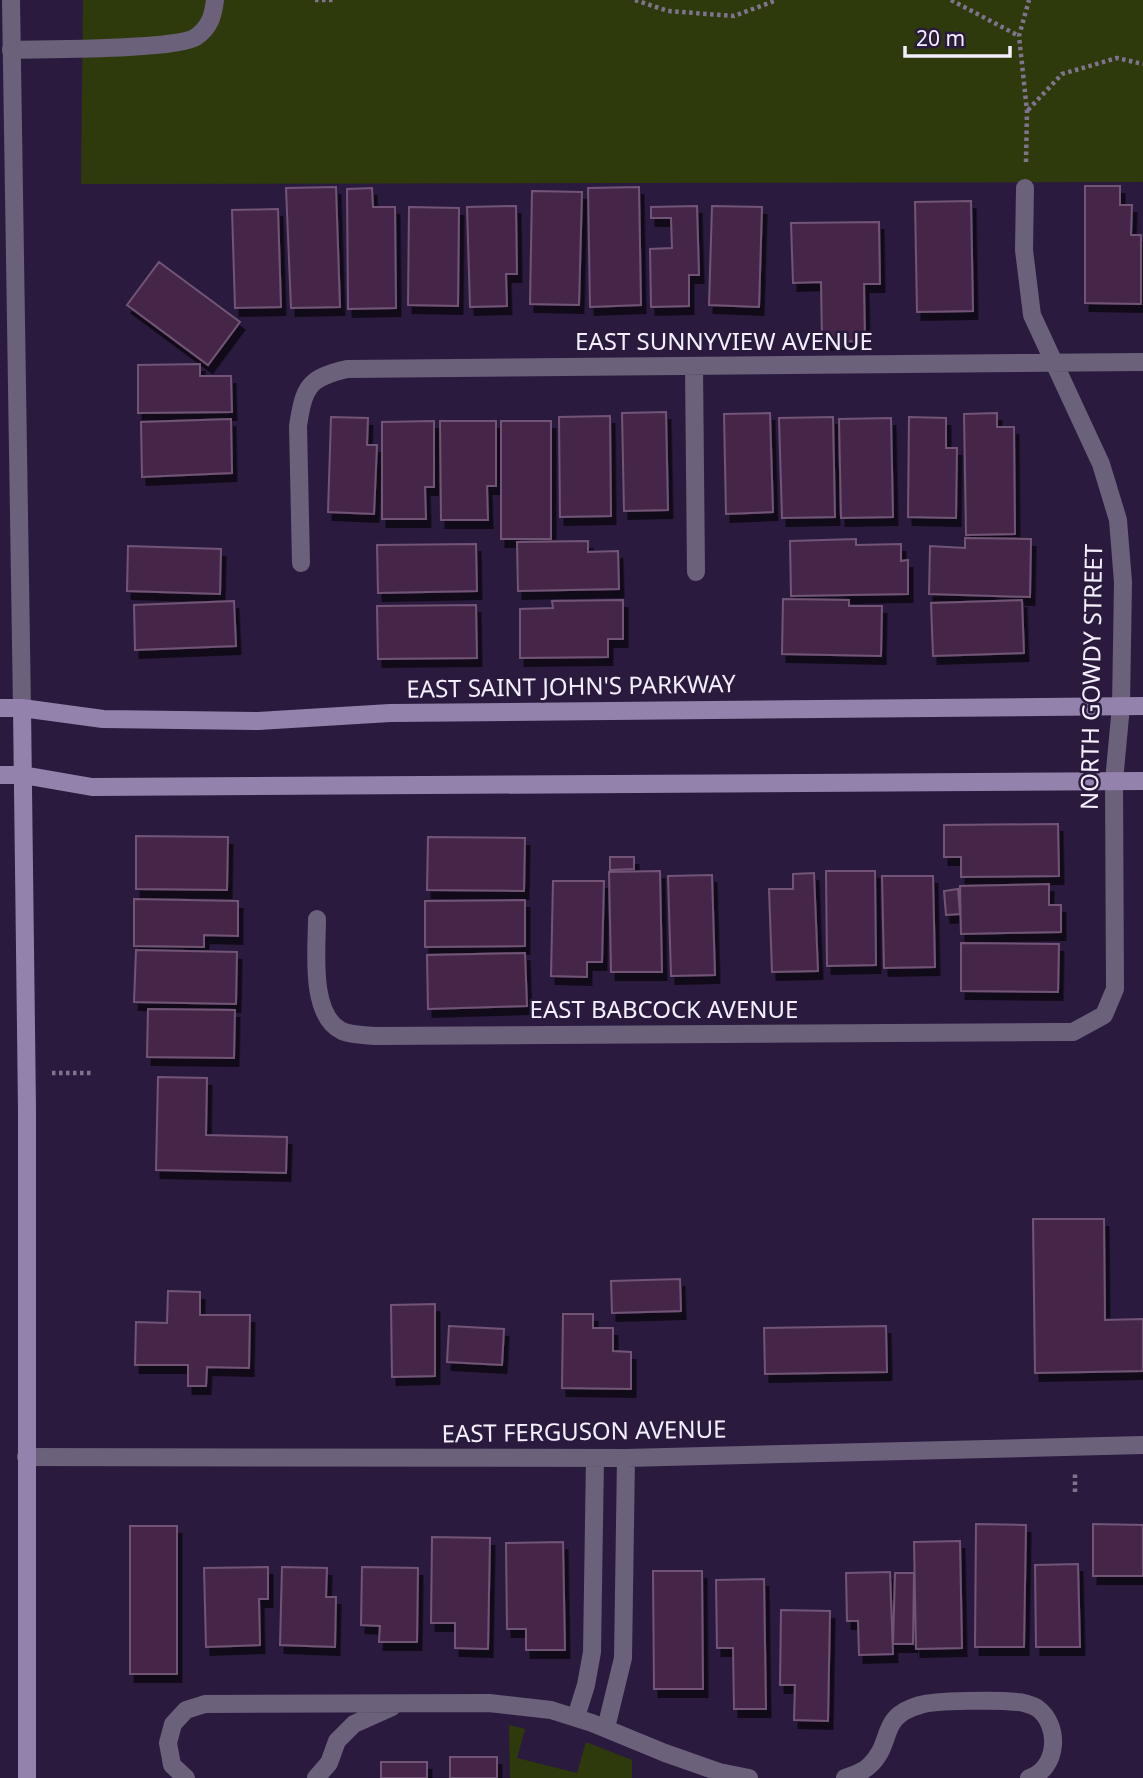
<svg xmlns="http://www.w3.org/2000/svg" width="1143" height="1778" font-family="'Noto Sans',sans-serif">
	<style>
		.green { fill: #2f3a0c }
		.building { fill: #442848; stroke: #725476; stroke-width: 2; filter: url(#shadow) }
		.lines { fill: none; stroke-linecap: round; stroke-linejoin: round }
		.path { stroke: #7f748e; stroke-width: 4.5; stroke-dasharray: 3.5 3.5; stroke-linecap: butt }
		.service { stroke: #6b617b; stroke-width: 18 }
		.minor { stroke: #6b617b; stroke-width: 18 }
		.tertiary { stroke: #6b617b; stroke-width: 18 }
		.secondary { stroke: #9383ac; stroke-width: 18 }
		.labels { text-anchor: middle; stroke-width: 5; stroke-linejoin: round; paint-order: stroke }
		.street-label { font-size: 24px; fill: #f4effd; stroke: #2a1b3e }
	</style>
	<defs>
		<filter id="shadow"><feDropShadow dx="4.5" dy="8" stdDeviation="0" flood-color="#0009"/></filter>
	</defs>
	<rect width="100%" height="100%" fill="#2a1b3e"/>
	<path class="green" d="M83,0H1143V182L81,184Z
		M509,1725L525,1729L517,1758L577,1773L586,1742L632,1760V1778H510Z"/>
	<path class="building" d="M1085,186H1120V205H1132L1131,235H1141V304L1085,303Z
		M336,187L340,307L291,308L286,188Z
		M639,187L641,305L590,307L588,188Z
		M372,188L373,207H395L396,308L348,309L347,189Z
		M532,191L582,192L579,305L530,304Z
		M971,201L973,311L917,312L915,202Z
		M516,206L517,274H506L507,306L470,307L467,207Z
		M697,206L699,275H689V306L651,307L650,249L672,248L671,218H651V207Z
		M712,206L762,207L759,307L709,305Z
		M409,207L459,208L458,306L408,305Z
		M278,209L281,307L235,308L232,210Z
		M879,222L880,284H864L865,341L822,342L821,282L793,283L791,223Z
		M159,262L240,322L208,365L127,305Z
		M200,364V376H231L232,412L138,413V365Z
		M666,412L668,510L624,511L622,413Z
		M770,413L773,512L726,514L724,414Z
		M997,413V427H1014L1015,534L966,535L964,414Z
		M610,416L611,516L560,517L559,417Z
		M331,417L368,418L367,445H377L374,514L328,512Z
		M833,417L835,517L782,518L779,418Z
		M909,417L946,418V448H957L956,518L908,517Z
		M891,418L893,517L841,518L839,419Z
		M231,419L232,473L142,477L141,422Z
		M434,421V487H425L426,519H382V422Z
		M440,421H496V486H487L488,520H441Z
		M501,421H551V539H501Z
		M965,538L1031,539L1030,597L929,594L930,546L965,548Z
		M856,539V545L901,544V561L908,560V594L791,596L790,541Z
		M588,541V552L618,551L619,589L518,591L517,542Z
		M476,544L477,591L378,593L377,545Z
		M128,546L221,549L220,594L127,591Z
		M783,599L849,600V606H882L881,656L782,654Z
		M623,600V639H608V657L520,658V609L553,608L552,601Z
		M1022,600L1024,653L933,656L931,603Z
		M234,601L236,646L135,650L134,605Z
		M476,605L477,658L378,659L377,606Z
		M1058,824L1059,876L961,877V857H944V825Z
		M136,836L228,837L227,890L136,889Z
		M428,837L525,838L524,891L427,890Z
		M610,857H634V869L610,870Z
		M660,871L662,972H611L609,872Z
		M826,871H875L876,965L827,966Z
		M814,873L818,971L772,972L769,889H793V874Z
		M712,875L715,975L671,976L668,876Z
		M882,876H933L935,967L884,968Z
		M553,881H604L602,962H587V977L551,976Z
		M1049,884V905H1061V932L961,934L960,886Z
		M958,889L960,914L946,915L944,891Z
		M134,899L238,901V936L204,935V947L134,946Z
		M525,900V946L425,947V901Z
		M961,943L1059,944L1058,992L961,991Z
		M136,950L237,952L236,1004L134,1002Z
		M525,953L527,1006L428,1009L427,955Z
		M148,1009L235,1010L234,1058L147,1057Z
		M158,1077L207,1078L206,1135L287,1137L286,1173L156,1170Z
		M1033,1219H1104L1105,1320L1143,1319V1371L1035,1373Z
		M680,1279L681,1311L612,1313L611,1281Z
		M168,1291L200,1292V1315H250L249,1368L207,1367L206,1386H188V1365H135L136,1322L167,1323Z
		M435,1304V1376L392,1377L391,1305Z
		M563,1314H593V1328H613V1351L631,1352V1389L562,1388Z
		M449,1326L504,1329L502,1365L447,1362Z
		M886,1326L887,1372L765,1374L764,1328Z
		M976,1524L1026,1525L1024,1647H975Z
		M1093,1524L1143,1525V1576H1093Z
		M130,1526H177V1674H130Z
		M432,1537L490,1538L488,1649L455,1648V1623H431Z
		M960,1541L962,1648L916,1649L914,1542Z
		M563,1542L565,1650H526V1629H507L506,1543Z
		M1078,1564L1080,1647H1036L1035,1565Z
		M268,1567V1599H259L260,1645L206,1647L204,1568Z
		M282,1567L327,1568L326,1597H336L335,1647L280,1645Z
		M362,1567L418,1568L417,1642H379L380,1626L361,1625Z
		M653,1571H702L703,1689H654Z
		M890,1572L893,1654L859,1655L858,1621H847L846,1573Z
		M895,1573H914L913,1644H893Z
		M764,1579L766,1709H734L733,1648H717L716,1580Z
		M781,1610L830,1611L828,1721L794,1720L795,1685H780Z
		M450,1757H497V1778H450Z
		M381,1762H427V1778H381Z"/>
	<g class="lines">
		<path class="path" d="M315,0H336
			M635,0L668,11L734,16L777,0
			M951,0L1019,36
			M1028,110L1062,74L1117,58L1143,64
			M1026,162L1027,111L1019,36L1029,0
			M52,1073H93
			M1075,1492V1472"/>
		<path class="service" d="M11,50C43,49 176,50 196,37C210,27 213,16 215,0"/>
		<path class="minor" d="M694,366L696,572
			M301,563L298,426C304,387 308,378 347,369L1143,362
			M317,919C317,949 309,1015 342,1031C351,1035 365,1035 375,1036L1056,1032H1073L1104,1015L1115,989L1114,781L1121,706L1123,582L1118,520L1101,464L1032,315L1024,250L1025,188
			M26,1457L626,1458L1143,1445
			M576,1717L586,1685L592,1652L595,1458
			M606,1728L623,1658L626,1458
			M186,1778L172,1765L168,1743L173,1724L186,1710L205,1704L489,1703L551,1710L592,1723L665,1753L719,1772L749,1778
			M316,1778L329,1763L337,1741L354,1724L392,1707
			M845,1778C853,1775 863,1772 869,1766C895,1742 877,1717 920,1705C935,1700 1000,1700 1017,1702C1022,1702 1032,1705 1037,1708C1061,1725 1058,1769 1029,1778"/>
		<path class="tertiary" d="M11,0L22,708"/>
		<path class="secondary" d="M0,708H22L103,719L258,721L390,713L1143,706
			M22,708L27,1109V1778
			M0,775H23L92,787L1143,781"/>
	</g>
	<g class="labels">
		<g class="street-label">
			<text x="724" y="350">EAST SUNNYVIEW AVENUE</text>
			<text transform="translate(1092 677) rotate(-89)" y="8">NORTH GOWDY STREET</text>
			<text transform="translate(571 687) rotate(-1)" y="8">EAST SAINT JOHN'S PARKWAY</text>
			<text x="664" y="1018">EAST BABCOCK AVENUE</text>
			<text transform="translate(584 1432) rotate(-1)" y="8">EAST FERGUSON AVENUE</text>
		</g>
	</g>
	<path d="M905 46v10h105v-10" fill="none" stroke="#f4effd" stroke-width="3.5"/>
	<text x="916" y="46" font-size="21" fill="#f4effd" stroke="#2a1b3e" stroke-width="5" paint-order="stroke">20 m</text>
</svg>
